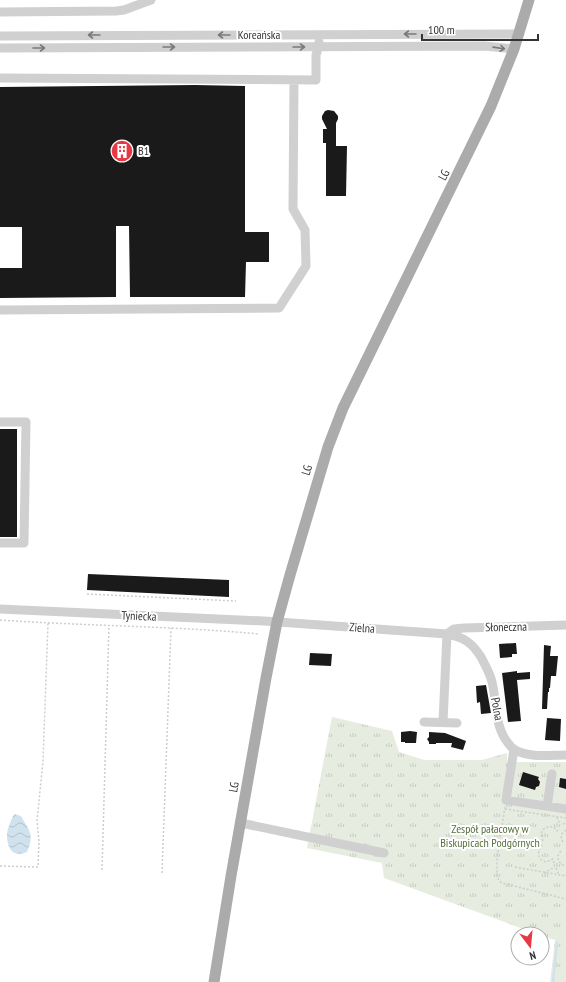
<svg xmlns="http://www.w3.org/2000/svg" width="566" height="982" font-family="'PT Sans Narrow',sans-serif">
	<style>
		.park { fill: url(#park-tufts) }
		.water { fill: url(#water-waves) }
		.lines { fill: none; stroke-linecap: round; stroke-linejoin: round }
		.stream { stroke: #cfe2ee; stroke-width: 2.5 }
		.building { fill: #1a1a1a }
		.path { stroke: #cdcdcd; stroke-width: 1.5; stroke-dasharray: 2 2; stroke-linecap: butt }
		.minor { stroke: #d0d0d0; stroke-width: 9 }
		.major { stroke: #ababab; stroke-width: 11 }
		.oneway { stroke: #7a7a7a }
		.labels { text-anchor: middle; stroke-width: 4; stroke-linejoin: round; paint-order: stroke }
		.street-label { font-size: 12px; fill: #333; stroke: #fff }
		.poi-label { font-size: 12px; fill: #333; stroke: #fff; text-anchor: start }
		.park-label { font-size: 12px; fill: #56703f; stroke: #fff }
	</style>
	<defs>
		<pattern id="park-tufts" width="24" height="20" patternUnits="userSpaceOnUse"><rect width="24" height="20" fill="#e6ecdf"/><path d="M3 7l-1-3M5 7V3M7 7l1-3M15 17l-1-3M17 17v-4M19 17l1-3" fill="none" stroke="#c6cbc0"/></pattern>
		<pattern id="water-waves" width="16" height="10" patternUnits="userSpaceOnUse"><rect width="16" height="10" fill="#cfe2ee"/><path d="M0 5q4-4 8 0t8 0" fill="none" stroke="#b2c2cd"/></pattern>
	</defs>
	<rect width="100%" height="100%" fill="#fff"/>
	<path class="park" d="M332,717L392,731L399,752L424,760H482L507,753V762H566V982H550L555,940L542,936V934H537L384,878L382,863L307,848Z"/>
	<path class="water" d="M14,814L21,816C29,831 35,834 27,852C24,853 19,855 15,853C9,851 7,841 7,836C7,828 11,821 14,814Z"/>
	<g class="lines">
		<path class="stream" d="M553,982L557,943"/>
	</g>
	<path class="building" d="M195,85L245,86V232H269V262H246L245,297H130L129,226H116V297L0,298V268H22V227H0V87Z
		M328,110L334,111L338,116V119L336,123V146H347L346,196H326V143H323V129H327L322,119V116L325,111Z
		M0,429H17V537H0Z
		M88,574L229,580V597L87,590Z
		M516,643L517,654H512V657L500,658L499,644Z
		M544,645L551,646L550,656H558L556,676H551L550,688H549V692H548L547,709H542Z
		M310,653L332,654L331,666L309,665Z
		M517,671V673L530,672V679L517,680L521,721L508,722L502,673Z
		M486,685L491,713L481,714L480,702L477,703L476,686Z
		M547,718L561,719L560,741L545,740Z
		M410,731L417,732L416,743H405V742H401V732Z
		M429,732L445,733L466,741L463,750L451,747L452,743H436V744H429V742L427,739L429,737Z
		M523,772L539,777L538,779L540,782L539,786L536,787L535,790L519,785Z
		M560,778L566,779V789L559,787Z"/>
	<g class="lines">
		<path class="path" d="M87,594L236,601
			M0,620C86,626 173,626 259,634
			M505,807L497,858V875L499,881L502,883L566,899
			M505,809L566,818
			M557,817L560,824
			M563,824L566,823
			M563,842C560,837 561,833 566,830
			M561,851C555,857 558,864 566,866
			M554,863L553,859L546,862C538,860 536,852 542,846L540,842L543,841L541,835C542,828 547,826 554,827L557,831L560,829
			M0,866L38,867L39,841L37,821L43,761L48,623
			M515,867L566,876
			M556,868L559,875
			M102,870L109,625
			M162,873L171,628
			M544,873L553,868"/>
		<path class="minor" d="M0,12L116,11L124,10L151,0
			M0,36L519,34
			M0,48L484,46L514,49
			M0,78L316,80V55L319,46V42
			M0,310L279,308L306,266L305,230L293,209L294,80
			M0,422H26L24,543H0
			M0,609L264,621L447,634C464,637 472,643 481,657C485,665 490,673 492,682C497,702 494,726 508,743C510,746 512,748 515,750C530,758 550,755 566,755
			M447,634L454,629L464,628L566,625
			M424,722L457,723
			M443,722L447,634
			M514,749L506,800L566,809
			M547,806L552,774
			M241,823L384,853"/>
		<path class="major" d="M214,982L231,876L266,678L277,622L290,575L328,447L343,408L491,106L514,49L529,0"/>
	</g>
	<defs><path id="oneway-shaft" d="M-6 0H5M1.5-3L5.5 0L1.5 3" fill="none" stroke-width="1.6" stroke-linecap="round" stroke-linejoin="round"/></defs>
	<g class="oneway">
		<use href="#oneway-shaft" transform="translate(410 34) rotate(-180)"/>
		<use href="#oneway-shaft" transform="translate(94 35) rotate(180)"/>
		<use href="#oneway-shaft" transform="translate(224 35) rotate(180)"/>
		<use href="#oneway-shaft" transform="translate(169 47)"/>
		<use href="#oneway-shaft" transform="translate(299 47)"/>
		<use href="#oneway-shaft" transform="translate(39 48)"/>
		<use href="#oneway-shaft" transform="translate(499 48) rotate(8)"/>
	</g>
	<defs>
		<g id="building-disc" transform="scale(1.15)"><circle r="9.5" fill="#e63946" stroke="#fff"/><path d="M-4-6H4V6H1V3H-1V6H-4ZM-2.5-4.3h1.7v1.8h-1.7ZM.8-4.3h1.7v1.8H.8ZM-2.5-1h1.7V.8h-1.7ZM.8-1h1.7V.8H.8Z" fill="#fff"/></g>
	</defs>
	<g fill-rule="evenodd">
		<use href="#building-disc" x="122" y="151"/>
	</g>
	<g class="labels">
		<g class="street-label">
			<text x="259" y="39">Koreańska</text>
			<text transform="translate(444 175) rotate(-63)" y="4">LG</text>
			<text transform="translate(307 470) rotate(-73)" y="4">LG</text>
			<text transform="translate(139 616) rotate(2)" y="4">Tyniecka</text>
			<text transform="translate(506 627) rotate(-1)" y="4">Słoneczna</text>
			<text transform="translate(362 628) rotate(4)" y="4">Zielna</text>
			<text transform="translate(497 709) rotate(80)" y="4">Polna</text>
			<text transform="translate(234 787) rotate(-80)" y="4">LG</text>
		</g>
		<g class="poi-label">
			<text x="138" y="155">B1</text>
		</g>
		<g class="park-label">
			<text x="490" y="833">Zespół pałacowy w<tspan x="490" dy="14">Biskupicach Podgórnych</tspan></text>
		</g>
	</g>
	<g transform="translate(530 946) rotate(164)"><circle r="19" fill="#ffffff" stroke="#adadad"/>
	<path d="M0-3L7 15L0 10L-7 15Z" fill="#e63946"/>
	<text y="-6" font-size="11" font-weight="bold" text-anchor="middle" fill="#333333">N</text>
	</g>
	<path d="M422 34v6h116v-6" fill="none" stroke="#333333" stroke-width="2"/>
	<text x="428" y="34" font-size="12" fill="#333333" stroke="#ffffff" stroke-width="3" paint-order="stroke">100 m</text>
</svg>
